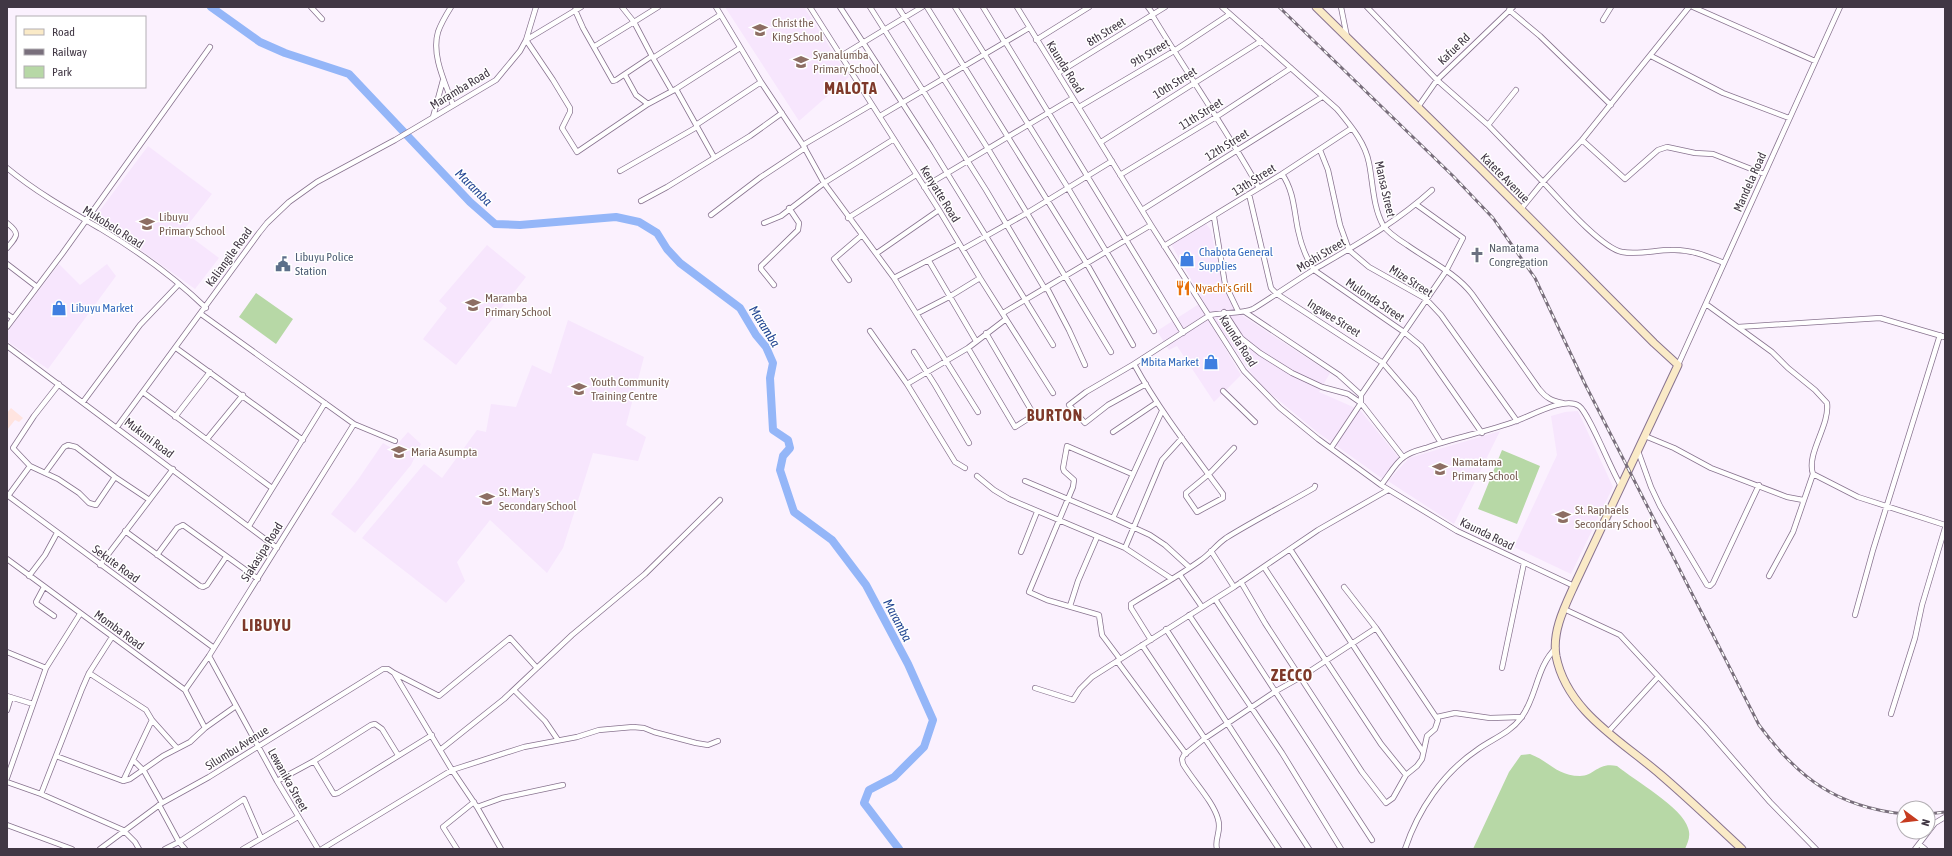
<svg xmlns="http://www.w3.org/2000/svg" width="1952" height="856" font-family="'Asap Condensed',sans-serif">
	<style>
		.built { fill: #f7e6fd }
		.medical { fill: #ffe4e0 }
		.green { fill: #b7d8a6 }
		.lines { fill: none; stroke-linecap: round; stroke-linejoin: round }
		.river { stroke: #94b6f8; stroke-width: 8 }
		.street-casing { stroke: #88738f; stroke-width: 6 }
		.secondary-casing { stroke: #88738f; stroke-width: 9 }
		.street { stroke: #fff; stroke-width: 4.5 }
		.secondary { stroke: #faeac7; stroke-width: 7 }
		.rail-casing { stroke: #796f7c; stroke-width: 3 }
		.rail { stroke: #fff; stroke-width: 1.5; stroke-dasharray: 4.5; stroke-linecap: butt }
		.labels { text-anchor: middle; stroke-width: 3; stroke-linejoin: round; paint-order: stroke }
		.education-label { font-size: 12px; fill: #785e54; stroke: #fff; text-anchor: start }
		.street-label { font-size: 12px; fill: #413744; stroke: #fff }
		.worship-label { font-size: 12px; fill: #5b616d; stroke: #fff; text-anchor: start }
		.shop-label { font-size: 12px; fill: #366cbe; stroke: #fff; text-anchor: start }
		.service-label { font-size: 12px; fill: #4e5e75; stroke: #fff; text-anchor: start }
		.food-label { font-size: 12px; fill: #c56008; stroke: #fff; text-anchor: start }
		.water-label { font-size: 13px; font-style: italic; fill: #244793; stroke: #fff }
		.district-label { font-size: 16px; font-weight: bold; letter-spacing: 1px; fill: #7e392a; stroke: #fff }
	</style>
	<rect width="100%" height="100%" fill="#fbf1fe"/>
	<path class="built" d="M725,7H804L849,77L799,121Z
		M148,146L212,194L183,231L219,258L195,289L95,217Z
		M1206,224L1211,230L1219,271L1234,310L1330,373L1319,392L1360,410L1399,458L1383,479L1317,432L1258,383L1210,313L1171,244Z
		M487,245L526,277L456,365L423,339L447,308L439,301Z
		M59,264L80,285L107,264L116,276L48,369L7,341V332Z
		M1199,304L1241,375L1214,402L1177,346L1169,350L1157,331Z
		M568,320L644,357L626,425L646,437L638,461L593,453L563,548L547,573L490,520L457,562L465,581L446,603L362,538L424,464L442,478L477,430L486,432L491,404L516,407L532,365L551,374Z
		M1578,411L1613,487L1571,574L1514,547L1557,455L1551,416L1565,412Z
		M1500,431L1454,524L1388,481L1409,458Z
		M408,432L421,444L411,465L355,533L331,514L357,481L383,443L393,449Z"/>
	<path class="medical" d="M11,408L23,418L19,422L15,420L7,430V413Z"/>
	<path class="green" d="M256,293L293,319L276,344L239,317Z
		M1502,450L1540,466L1517,524L1478,509Z
		M1530,754C1549,761 1557,776 1580,776C1595,776 1597,762 1617,766C1634,780 1683,808 1688,828C1691,836 1688,842 1685,849H1473L1509,772L1521,755Z"/>
	<g class="lines">
		<path class="river" d="M211,7L260,42L285,53L349,74L470,202L495,224L520,225L616,217L639,222L657,233L667,249L680,263L740,308L756,335L766,347L773,363L770,378L773,430L788,440L790,448L783,456L780,470L794,512L832,540L866,585L908,664L933,720L924,747L894,777L869,790L864,803L899,849"/>
		<g class="street-casing">
			<path id="street" d="M311,7L322,19
				M451,7C446,15 441,23 438,32C431,56 446,84 453,105
				M581,7L526,40L553,80L570,108V112L562,128L577,152L648,104
				M658,7L634,22L653,58L720,15
				M716,7L761,82L803,145L824,183L894,278L978,412
				M810,7L939,210L980,278L1053,393
				M840,7L931,147L1053,345
				M870,7L986,190L1045,289
				M898,7L990,152L1111,352
				M927,7L1087,264L1133,345
				M955,7L1068,188L1154,331
				M983,7L1005,43
				M1017,7L1151,225L1244,371L1280,408L1318,439L1381,485L1457,531L1574,586
				M1148,7L1153,14
				M1222,7L1337,109C1350,125 1365,142 1369,163C1373,183 1373,207 1383,225C1388,233 1399,240 1407,245C1428,260 1456,273 1472,294L1539,389C1546,398 1552,401 1563,403
				M1341,7L1347,37
				M1367,7L1437,80L1488,125L1543,182L1582,140L1689,7
				M1693,7L1815,61
				M575,10L583,28L613,81L616,80L652,56
				M1509,10L1540,36L1611,105
				M1152,15C1187,73 1226,129 1259,188
				M1603,20L1611,7
				M1036,40L1089,7
				M1006,43L1183,333
				M595,46L634,22L622,7
				M841,56L922,7
				M1651,56L1723,93L1789,118
				M653,58L672,91
				M1058,73L1165,7
				M625,75L636,95L648,104L676,89L740,48
				M676,89L714,157
				M1079,107L1174,51L1230,14
				M1418,107L1437,80L1513,7
				M880,116L1029,28
				M433,117L443,80
				M696,125L761,82
				M1488,125L1516,90
				M1582,140L1625,179L1658,150L1667,147L1695,153L1713,154L1764,174
				M1101,142L1261,41
				M803,145L871,105
				M1320,150L1328,170L1340,225L1349,250L1369,267L1426,299L1441,315L1517,421
				M7,168C36,192 68,210 101,229C138,251 175,278 206,308
				M620,171L697,127
				M1282,174C1294,191 1294,211 1298,230C1301,245 1306,258 1314,270L1404,332L1421,346L1482,433
				M1120,175L1216,117L1291,68
				M924,187L1073,98
				M1249,194L1271,288L1277,294L1383,363L1414,399L1441,443
				M641,201L667,187L750,136L782,113
				M1521,209L1543,182C1559,199 1601,248 1622,252C1639,255 1655,250 1671,250C1690,249 1707,256 1724,263
				M1142,210L1322,97
				M711,215L761,177L805,148
				M1214,217L1225,284L1238,311
				M848,218L916,175
				M7,223C21,234 17,236 7,248
				M764,223L781,216L824,183L894,139
				M1164,246L1282,174L1352,128
				M963,249L1027,213L1112,161
				M877,253L939,210
				M929,261L976,341
				M7,264L37,287
				M894,278L959,244
				M849,280L834,259L862,235
				M774,285L761,269V266L798,230L799,223L789,208
				M1047,288L1069,330L1085,365
				M1706,304L1772,352L1788,368L1815,390L1827,403C1830,426 1806,453 1813,474L1858,497L1945,525
				M1224,312L1241,338L1260,353L1292,373L1322,387L1348,394L1361,403L1403,457
				M1245,312L1339,375L1361,395
				M918,313L949,297L980,278
				M1003,313L1151,225
				M7,314L13,318
				M201,314L354,424L395,441
				M7,327L62,254L210,47
				M1738,327L1880,318L1945,337
				M870,331L907,384L955,462L965,468
				M7,346L277,548
				M176,348L303,440
				M968,348L1015,427L1034,415L986,333
				M914,352L935,385L969,443
				M1134,364L1086,392L1069,405L1085,423L1108,405L1146,384
				M1678,365L1840,7
				M59,384L34,416L13,448L30,466L58,479L79,493L89,503L96,505L115,477
				M907,384L968,348L1006,319
				M1223,391L1255,422
				M144,393L272,488
				M83,402L140,325L179,284
				M175,417L210,372
				M117,427L259,233L267,223L289,202L317,182L395,140L496,80L520,51L526,40L536,7
				M1113,432L1156,403
				M1645,436L1674,448L1711,468L1787,497L1803,500
				M207,439L243,395
				M1234,448L1209,474L1186,493V496L1197,512L1223,498V494C1192,452 1159,410 1134,364L1210,315C1224,312 1242,314 1253,309C1274,296 1294,282 1315,269C1356,245 1397,222 1432,190
				M1331,448L1361,403V395L1446,271L1463,238L1417,205
				M1638,451L1651,487L1660,506L1707,585L1710,586L1713,583L1759,485
				M45,473L64,447L68,445L76,447L115,477L148,499
				M977,476L994,490L1009,499L1125,548L1172,579
				M1025,481L1113,518L1150,535L1165,545L1189,567
				M1381,485C1388,477 1395,463 1404,457C1410,452 1419,450 1426,448C1456,437 1487,432 1516,421C1531,416 1565,396 1579,406C1589,413 1611,470 1621,486
				M7,495L214,648
				M8,496L30,466
				M1113,518L1162,411
				M249,526L325,403
				M125,531L200,586L203,587L207,585L226,557
				M1125,548L1162,460L1182,438
				M1290,549L1423,752
				M1211,551L1234,587
				M1021,552L1037,512
				M157,555L177,528L183,525L258,579
				M7,559L185,690L205,728
				M100,565L173,469
				M1264,567L1381,744L1406,775
				M1180,575L1202,607
				M29,576L45,555L57,533
				M1769,576L1793,532L1813,474
				M1241,582L1265,623L1362,772L1386,803L1393,798L1406,775L1417,766L1422,759L1427,736L1435,729L1438,720L1376,628L1344,587
				M44,587L36,602L37,604L54,616
				M1215,599L1372,840
				M1070,606L1078,581L1097,537
				M1564,609L1620,635L1705,727L1770,802L1816,849
				M1189,615L1282,753L1341,849
				M1855,615L1873,550L1940,335
				M1166,629L1309,849
				M1151,640L1131,608V604C1155,589 1179,576 1201,560C1210,554 1217,544 1226,538C1255,520 1285,505 1314,488L1315,486
				M1142,645L1279,849
				M7,652L46,668
				M209,656L277,781L318,849
				M1120,659L1102,635L1099,615L1047,600L1029,592L1073,487L1074,480L1064,471L1063,468L1067,446L1132,474
				M1117,661L1186,754
				M1502,668L1524,563
				M89,673L146,710L152,720L177,748
				M394,673L439,696L510,638L537,668
				M1035,688L1073,700L1080,689L1092,677L1234,587L1318,530L1388,490
				M185,690L209,656L354,424
				M514,690L545,721L558,740
				M7,696L33,704
				M7,710L11,697
				M1891,714L1915,638L1922,605L1945,528
				M1437,717L1455,713L1490,718L1522,717
				M1608,732L1658,677
				M440,750L504,699L572,635L645,574L720,500
				M56,756L123,781L130,779L163,756L190,742L205,728L236,706
				M133,760L144,771L162,803
				M314,761L371,725L375,724L382,729L398,755
				M7,778L46,668L80,614
				M123,781L152,720
				M277,781L314,761L332,791L334,794L338,793L432,735
				M7,782L41,794L123,830L135,842L139,849
				M41,794L82,689L89,673L112,637
				M159,805L179,842L165,849
				M477,807L502,798L563,785
				M7,825L72,849
				M1919,844L1925,849
				M100,849L162,803L209,777L383,669H388L394,673L452,770L477,807L501,849
				M185,849L179,842L244,799L261,838
				M243,849L298,817
				M322,849L452,770L524,747L577,737L599,730L633,727L644,728L654,732L696,743L708,745L718,741
				M457,849L443,827L474,802
				M1217,849C1214,839 1222,832 1218,819C1213,801 1193,781 1183,764L1182,759L1184,755L1204,739L1276,691L1301,677L1376,628
				M1405,849C1418,810 1443,773 1477,750C1492,739 1510,733 1521,718C1537,697 1536,667 1556,648
				M1915,849L1935,823L1945,817"/>
		</g>
		<g class="secondary-casing">
			<path id="secondary" d="M1316,7L1479,167L1654,343L1678,365L1574,586C1564,608 1552,632 1556,656C1567,712 1622,741 1661,775C1689,799 1715,824 1742,849"/>
		</g>
		<use href="#street" class="street"/>
		<use href="#secondary" class="secondary"/>
		<g class="rail-casing">
			<path id="rail" d="M1279,7L1453,176L1493,218L1535,278L1585,384L1759,725C1798,778 1837,807 1904,814
				M1928,814L1945,812"/>
		</g>
		<use href="#rail" class="rail"/>
	</g>
	<defs>
		<g id="school-bare" transform="scale(1.2)"><path d="M0-5L7-2L0 1L-7-2ZM-4 1L0 2.5L4 1V4Q0 6-4 4Z" fill="#8d6e63" stroke="#fff" stroke-width="2.5" paint-order="stroke"/></g>
		<g id="church-bare" transform="scale(1.2)"><path d="M-1.2-6h2.4v3.5h3.3v2.4h-3.3V6h-2.4V-.1h-3.3v-2.4h3.3Z" fill="#6b7280" stroke="#fff" stroke-width="2.5" paint-order="stroke"/></g>
		<g id="shop-bare" transform="scale(1.2)"><path d="M-5-2.5h2.3a2.7 3.5 0 0 1 5.4 0H5L5.5 6h-11ZM-1.5-2.5h3a1.5 2.3 0 0 0-3 0Z" fill="#3f7fe0" stroke="#fff" stroke-width="2.5" paint-order="stroke"/></g>
		<g id="civic-bare" transform="scale(1.2)"><path d="M-.6-6.5H3V-4.5H.6V-3L4-1V1h2V6H-6V1h2V-1L-.6-3ZM-1.2 2.5V6h2.4V2.5Z" fill="#5c6f8a" stroke="#fff" stroke-width="2.5" paint-order="stroke"/></g>
		<g id="restaurant-bare" transform="scale(1.2)"><path d="M-5-6h1v4h1v-4h1v4h1v-4h1v5L-1.5 .5V6h-2V.5L-5-1ZM5-6V6H3V1.5H1.5Q1.5-4 5-6Z" fill="#e8710a" stroke="#fff" stroke-width="2.5" paint-order="stroke"/></g>
	</defs>
	<g fill-rule="evenodd">
		<use href="#school-bare" x="760" y="30"/>
		<use href="#school-bare" x="801" y="62"/>
		<use href="#school-bare" x="147" y="224"/>
		<use href="#church-bare" x="1477" y="255"/>
		<use href="#shop-bare" x="1187" y="259"/>
		<use href="#civic-bare" x="283" y="264"/>
		<use href="#restaurant-bare" x="1183" y="288"/>
		<use href="#school-bare" x="473" y="305"/>
		<use href="#shop-bare" x="59" y="308"/>
		<use href="#shop-bare" x="1211" y="362"/>
		<use href="#school-bare" x="579" y="389"/>
		<use href="#school-bare" x="399" y="452"/>
		<use href="#school-bare" x="1440" y="469"/>
		<use href="#school-bare" x="487" y="499"/>
		<use href="#school-bare" x="1563" y="517"/>
	</g>
	<g class="labels">
		<g class="education-label">
			<text x="772" y="27">Christ the<tspan x="772" dy="14">King School</tspan></text>
			<text x="813" y="59">Syanalumba<tspan x="813" dy="14">Primary School</tspan></text>
			<text x="159" y="221">Libuyu<tspan x="159" dy="14">Primary School</tspan></text>
			<text x="485" y="302">Maramba<tspan x="485" dy="14">Primary School</tspan></text>
			<text x="591" y="386">Youth Community<tspan x="591" dy="14">Training Centre</tspan></text>
			<text x="411" y="456">Maria Asumpta</text>
			<text x="1452" y="466">Namatama<tspan x="1452" dy="14">Primary School</tspan></text>
			<text x="499" y="496">St. Mary's<tspan x="499" dy="14">Secondary School</tspan></text>
			<text x="1575" y="514">St. Raphaels<tspan x="1575" dy="14">Secondary School</tspan></text>
		</g>
		<g class="street-label">
			<text transform="translate(1106 32) rotate(-32)" y="4">8th Street</text>
			<text transform="translate(1454 49) rotate(-44)" y="4">Kafue Rd</text>
			<text transform="translate(1150 53) rotate(-31)" y="4">9th Street</text>
			<text transform="translate(1065 67) rotate(58)" y="4">Kaunda Road</text>
			<text transform="translate(1175 83) rotate(-32)" y="4">10th Street</text>
			<text transform="translate(460 89) rotate(-31)" y="4">Maramba Road</text>
			<text transform="translate(1201 114) rotate(-32)" y="4">11th Street</text>
			<text transform="translate(1227 145) rotate(-32)" y="4">12th Street</text>
			<text transform="translate(1505 178) rotate(45)" y="4">Katete Avenue</text>
			<text transform="translate(1254 180) rotate(-32)" y="4">13th Street</text>
			<text transform="translate(1750 182) rotate(-66)" y="4">Mandela Road</text>
			<text transform="translate(1385 189) rotate(77)" y="4">Mansa Street</text>
			<text transform="translate(940 194) rotate(58)" y="4">Kenyatte Road</text>
			<text transform="translate(113 227) rotate(32)" y="4">Mukobelo Road</text>
			<text transform="translate(1321 255) rotate(-31)" y="4">Moshi Street</text>
			<text transform="translate(229 257) rotate(-54)" y="4">Kaliangile Road</text>
			<text transform="translate(1411 281) rotate(32)" y="4">Mize Street</text>
			<text transform="translate(1375 300) rotate(34)" y="4">Mulonda Street</text>
			<text transform="translate(1334 318) rotate(32)" y="4">Ingwee Street</text>
			<text transform="translate(1238 341) rotate(57)" y="4">Kaunda Road</text>
			<text transform="translate(149 438) rotate(37)" y="4">Mukuni Road</text>
			<text transform="translate(1487 534) rotate(26)" y="4">Kaunda Road</text>
			<text transform="translate(262 552) rotate(-58)" y="4">Siakasipa Road</text>
			<text transform="translate(116 564) rotate(36)" y="4">Sekute Road</text>
			<text transform="translate(119 630) rotate(36)" y="4">Momba Road</text>
			<text transform="translate(237 748) rotate(-32)" y="4">Silumbu Avenue</text>
			<text transform="translate(288 780) rotate(61)" y="4">Lewanika Street</text>
		</g>
		<g class="worship-label">
			<text x="1489" y="252">Namatama<tspan x="1489" dy="14">Congregation</tspan></text>
		</g>
		<g class="shop-label">
			<text x="1199" y="256">Chabota General<tspan x="1199" dy="14">Supplies</tspan></text>
			<text x="71" y="312">Libuyu Market</text>
			<text x="1199" y="366" text-anchor="end">Mbita Market</text>
		</g>
		<g class="service-label">
			<text x="295" y="261">Libuyu Police<tspan x="295" dy="14">Station</tspan></text>
		</g>
		<g class="food-label">
			<text x="1195" y="292">Nyachi's Grill</text>
		</g>
		<g class="water-label">
			<text transform="translate(474 187) rotate(45)" y="5">Maramba</text>
			<text transform="translate(765 326) rotate(58)" y="5">Maramba</text>
			<text transform="translate(898 620) rotate(62)" y="5">Maramba</text>
		</g>
		<g class="district-label">
			<text x="851" y="94">MALOTA</text>
			<text x="1055" y="421">BURTON</text>
			<text x="267" y="631">LIBUYU</text>
			<text x="1292" y="681">ZECCO</text>
		</g>
	</g>
	<rect width="1952" height="856" fill="none" stroke="#413744" stroke-width="16"/>
	<rect x="16" y="16" width="130" height="72" fill="#ffffff" stroke="#b3afb4"/>
	<rect x="24" y="29" width="20" height="6" fill="#faeac7" stroke="#b3afb4"/>
	<text x="52" y="36" font-size="12" fill="#413744">Road</text>
	<rect x="24" y="49" width="20" height="6" fill="#796f7c" stroke="#b3afb4"/>
	<text x="52" y="56" font-size="12" fill="#413744">Railway</text>
	<rect x="24" y="66" width="20" height="12" fill="#b7d8a6" stroke="#b3afb4"/>
	<text x="52" y="76" font-size="12" fill="#413744">Park</text>
	<g transform="translate(1916 820) rotate(105)"><circle r="19" fill="#ffffff" stroke="#b3afb4"/>
	<path d="M0-3L7 15L0 10L-7 15Z" fill="#c63c20"/>
	<text y="-6" font-size="11" font-weight="bold" text-anchor="middle" fill="#413744">N</text>
	</g>
</svg>
